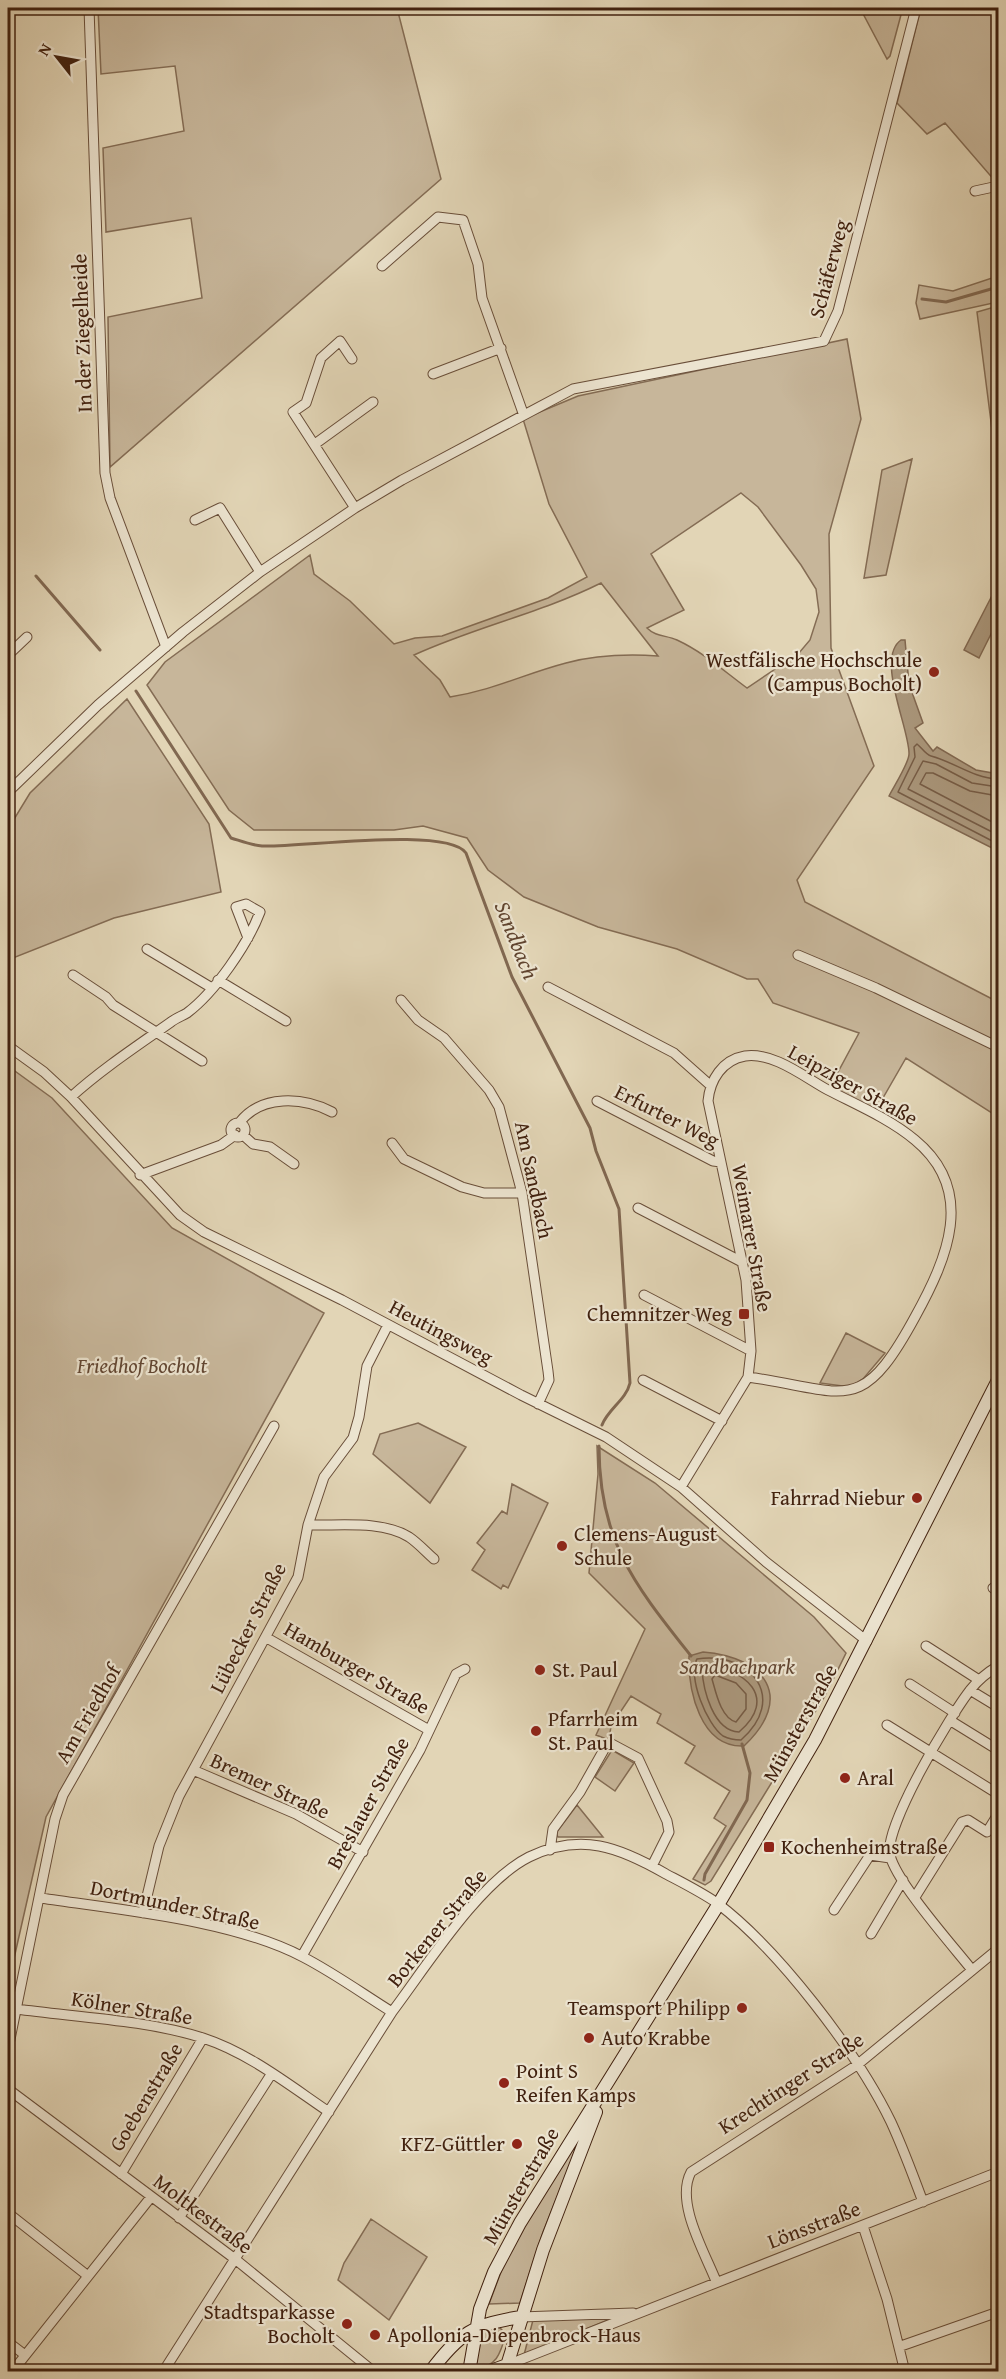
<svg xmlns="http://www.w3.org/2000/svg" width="1006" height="2379" font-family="'Gentium Book Plus',serif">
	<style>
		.green { fill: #c7b69a; stroke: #846c54; stroke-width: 1.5; fill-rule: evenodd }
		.water { fill: #ab987d; stroke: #816851; stroke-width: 1.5 }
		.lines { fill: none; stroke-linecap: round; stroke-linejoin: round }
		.shore { stroke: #765c46; stroke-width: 1.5 }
		.stream { stroke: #816851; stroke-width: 3 }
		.street-casing { stroke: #694e39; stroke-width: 11 }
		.secondary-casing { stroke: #41210f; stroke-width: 14 }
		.street { stroke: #ece4d0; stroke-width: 9 }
		.secondary { stroke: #ece4d0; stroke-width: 12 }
		.poi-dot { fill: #8f2418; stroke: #ece4d0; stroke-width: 2 }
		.labels { text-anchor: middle; stroke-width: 4.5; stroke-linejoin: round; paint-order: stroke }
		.street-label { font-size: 21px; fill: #41210f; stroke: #ece4d0 }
		.poi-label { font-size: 21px; fill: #41210f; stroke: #ece4d0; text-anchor: start }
		.park-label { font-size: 21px; font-style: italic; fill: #624632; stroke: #ece4d0 }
		.water-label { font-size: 22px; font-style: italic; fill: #614530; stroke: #ece4d0 }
	</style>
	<rect width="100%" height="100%" fill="#e2d5b6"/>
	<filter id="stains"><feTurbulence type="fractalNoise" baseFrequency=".00333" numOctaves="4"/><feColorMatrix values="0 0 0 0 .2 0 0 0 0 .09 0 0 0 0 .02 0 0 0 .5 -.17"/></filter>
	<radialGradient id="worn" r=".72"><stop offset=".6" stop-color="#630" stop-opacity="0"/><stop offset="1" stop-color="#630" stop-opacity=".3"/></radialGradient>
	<path class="green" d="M98,8H397L441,179L110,467L108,317L202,298L191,218L106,232L103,148L184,131L175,66L101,74Z
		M860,8H897L902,11L890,56L887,59Z
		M921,8H998V175L995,181L945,123L927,134L897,103Z
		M998,276V302L920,319L916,303L919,285L953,291Z
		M998,306V530L992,519L996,461L977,312Z
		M847,339L861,419L829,534L831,648L874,766L797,880L805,902L998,1002V1117L906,1058L876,1110L830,1087L859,1033L773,1003L758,979H747L677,949L598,927L524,897L488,870L467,838L423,826L394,830H254L229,810L147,685L165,662L310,555L314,574L350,601L394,644L415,638L442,636L548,598L587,577L549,504L523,419L578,396ZM741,493L758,507L801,565L816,589L819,612L810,640L799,653L747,688C724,671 703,652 677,640C666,635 656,637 647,628L684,610L651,554ZM601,583L658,656C628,654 596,655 566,663C524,674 494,690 450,697L440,680L414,655C475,627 541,613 601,583Z
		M912,459L886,575L864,578L882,470Z
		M127,699L209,824L221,892L114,918L8,960V829L30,793Z
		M8,1066L52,1098L172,1228L324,1313L46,1817L8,1985Z
		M846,1333L885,1353L863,1379L850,1387L820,1383Z
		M418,1423L466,1447L430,1503L373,1454L380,1434Z
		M597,1446L655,1483L814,1617L846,1653L825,1696L711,1881L705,1885L693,1879L726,1826L714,1818L730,1791L685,1763L695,1746L657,1723L661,1714L631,1696L611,1726L609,1740L596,1735L645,1629L589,1573L598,1474Z
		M512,1484L548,1503L508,1588L503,1585L501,1589L472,1570L485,1550L477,1543L502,1511L507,1514Z
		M612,1750L634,1763L615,1791L595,1777Z
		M577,1805L603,1837H558L556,1833Z
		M576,2142L578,2145L543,2232L520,2303L489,2304L508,2253Z
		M371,2219L427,2257L389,2320L338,2280L344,2263Z
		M615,2317L524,2355L533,2320Z
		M499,2327L506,2334C500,2355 497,2366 474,2370C478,2347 473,2331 499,2327Z"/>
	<path class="water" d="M998,584V620L979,658L964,650Z
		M901,640H905L909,684L923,723L915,728L933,751L937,747L976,770L998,774V851L889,796C894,786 909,763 909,754C910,730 875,658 901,640Z
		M703,1652C766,1657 795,1698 744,1746C700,1748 688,1690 689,1656Z"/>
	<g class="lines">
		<path class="shore" d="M998,779C973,778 954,762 931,756C926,755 921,747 917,744L914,747L915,757L898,792L998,844
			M998,787L972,783L936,764L923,761L908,789L998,835
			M998,796L970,791L933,773H926L920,784L998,825
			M697,1659C752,1651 788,1699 741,1740C735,1740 729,1739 723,1736C707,1725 687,1676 697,1659Z
			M705,1666C745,1668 779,1698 739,1732C713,1731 703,1689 702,1669Z
			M715,1675L736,1683L746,1694V1709L736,1722C721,1718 716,1693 712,1679Z"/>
		<path class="stream" d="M922,299L946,302L998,287
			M36,576L100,650
			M136,691L231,838C241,841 251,845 262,846C298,848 447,826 466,853L512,977L590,1128L596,1151L619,1209L630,1383C626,1400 608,1409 602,1425
			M599,1446C599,1542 635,1585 691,1656
			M704,1880L705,1874L747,1800L750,1773L742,1744"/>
		<g class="street-casing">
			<path id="street" d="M89,8L105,473L110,498L166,647
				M975,191L998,186
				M382,266L438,217L463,220L478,264L482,298L523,413
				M352,359L340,341L321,358L306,403L293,412L355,508
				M433,374L501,348
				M315,444L373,402
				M195,520L220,508L260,572
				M8,655L27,637
				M8,792L98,705L183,632L260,572L355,508L402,480L573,389L824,341L838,311L916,8
				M147,949L212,988
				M798,955L876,988L998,1047
				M73,975L106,997L113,1005L202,1061
				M218,980L286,1021
				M548,987L674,1053L710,1085
				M401,1000L418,1020L444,1038L489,1090L499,1107L522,1193L548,1371L549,1380L538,1404
				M8,1046L44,1072L71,1097L180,1215L204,1232L342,1300L521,1395L606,1437L681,1487L766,1562L867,1641
				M71,1097C102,1069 137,1046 171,1022C176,1018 182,1016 187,1013C215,992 248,944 260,912L246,904L236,907L248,938
				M597,1101L713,1161L721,1162
				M239,1123C261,1094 303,1097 332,1112
				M231 1130a7 7 0 1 1 14 0a7 7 0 1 1-14 0Z
				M243,1135L253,1144L270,1147L294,1164
				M392,1143L404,1159L462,1187L484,1193H522
				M140,1175L221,1145L235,1135
				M638,1208L742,1262
				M644,1295L751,1351
				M643,1380L722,1421
				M990,1398L998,1403
				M681,1487L748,1377L751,1351L746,1280L708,1101C710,1080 722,1060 745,1056C774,1052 804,1077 828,1090C857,1105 890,1119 915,1140C977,1191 947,1259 915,1317C860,1418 847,1391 748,1377
				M308,1525C340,1526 381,1520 409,1537C418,1543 426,1552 434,1559
				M993,1588L998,1592
				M267,1638L429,1730
				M926,1646L979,1680
				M910,1684L955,1713
				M970,1690L998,1707
				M951,1721L998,1750
				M887,1725L998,1794
				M193,1770L296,1814L363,1852
				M550,1850L553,1829L580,1792L606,1746L610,1743L638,1758L667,1821L669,1832L652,1866
				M915,1897L962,1822L968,1820L987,1832L998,1814
				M41,1898C120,1910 233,1920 303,1957C334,1973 363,1994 392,2012
				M834,1910L870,1855L890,1858
				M143,1913L159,1846L179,1796L298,1577L308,1525L324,1477L353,1438L359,1417L367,1366L388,1325
				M871,1934L903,1880
				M302,1956L420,1750L456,1674L465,1669
				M972,1970C953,1946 896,1882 890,1855C883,1828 951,1714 971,1689C979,1679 988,1672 998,1666
				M16,2009C75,2017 147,2020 203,2038C249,2053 289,2085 329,2112
				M8,2049L55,1819L63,1795L274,1426
				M8,2089L235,2259L374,2372
				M121,2174L203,2038
				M8,2213L88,2276
				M179,2218L272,2073
				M863,2226L887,2299L905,2372
				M716,2281C704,2251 675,2202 691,2172L857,2065L998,1949
				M521,2317L633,2313
				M8,2342L25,2355
				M901,2346L998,2312
				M507,2365L998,2172
				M12,2372L151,2197
				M163,2372L392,2012C426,1967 479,1882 529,1857C581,1832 619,1847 666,1874C683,1883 701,1892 717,1903C778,1949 857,2052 891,2122C903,2148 913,2175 923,2202"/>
		</g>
		<g class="secondary-casing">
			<path id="secondary" d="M430,2372C460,2333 473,2324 521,2317
				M469,2372L480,2309L494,2272L520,2223L718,1905L815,1740L998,1380
				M488,2372L507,2365
				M505,2372L543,2250L596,2112"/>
		</g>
		<use href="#street" class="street"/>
		<use href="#secondary" class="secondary"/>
	</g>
	<g class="poi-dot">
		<circle cx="934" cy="672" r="6"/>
		<rect x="738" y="1308" width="12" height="12" rx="3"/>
		<circle cx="917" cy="1498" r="6"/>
		<circle cx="562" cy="1546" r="6"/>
		<circle cx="540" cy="1670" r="6"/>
		<circle cx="536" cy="1731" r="6"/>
		<circle cx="845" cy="1778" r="6"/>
		<rect x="763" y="1841" width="12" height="12" rx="3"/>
		<circle cx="742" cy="2008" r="6"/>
		<circle cx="589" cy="2038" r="6"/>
		<circle cx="504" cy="2083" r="6"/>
		<circle cx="517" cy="2144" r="6"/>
		<circle cx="347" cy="2324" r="6"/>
		<circle cx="375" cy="2335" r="6"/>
	</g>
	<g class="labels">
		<g class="street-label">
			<text transform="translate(829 269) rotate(-75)" y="7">Schäferweg</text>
			<text transform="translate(82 333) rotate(-92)" y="7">In der Ziegelheide</text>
			<text transform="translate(853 1085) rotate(29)" y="7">Leipziger Straße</text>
			<text transform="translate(667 1116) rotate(27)" y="7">Erfurter Weg</text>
			<text transform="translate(534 1180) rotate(78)" y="7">Am Sandbach</text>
			<text transform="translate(752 1238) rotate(80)" y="7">Weimarer Straße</text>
			<text transform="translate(441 1332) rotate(28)" y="7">Heutingsweg</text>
			<text transform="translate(248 1628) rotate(-63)" y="7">Lübecker Straße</text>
			<text transform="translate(357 1668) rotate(30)" y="7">Hamburger Straße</text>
			<text transform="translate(88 1714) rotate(-60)" y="7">Am Friedhof</text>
			<text transform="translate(800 1723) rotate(-61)" y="7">Münsterstraße</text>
			<text transform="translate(270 1786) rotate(25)" y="7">Bremer Straße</text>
			<text transform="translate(368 1803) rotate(-61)" y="7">Breslauer Straße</text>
			<text transform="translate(175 1905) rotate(12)" y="7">Dortmunder Straße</text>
			<text transform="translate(437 1928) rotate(-51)" y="7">Borkener Straße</text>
			<text transform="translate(132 2008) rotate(9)" y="7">Kölner Straße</text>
			<text transform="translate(791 2083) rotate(-33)" y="7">Krechtinger Straße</text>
			<text transform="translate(146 2097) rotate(-59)" y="7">Goebenstraße</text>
			<text transform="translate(521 2186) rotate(-60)" y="7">Münsterstraße</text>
			<text transform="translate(203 2214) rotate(37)" y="7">Moltkestraße</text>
			<text transform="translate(814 2225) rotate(-21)" y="7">Lönsstraße</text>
		</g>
		<g class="poi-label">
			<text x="922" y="667" text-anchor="end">Westfälische Hochschule<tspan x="922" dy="24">(Campus Bocholt)</tspan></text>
			<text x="732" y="1321" text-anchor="end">Chemnitzer Weg</text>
			<text x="905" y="1505" text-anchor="end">Fahrrad Niebur</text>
			<text x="574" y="1541">Clemens-August<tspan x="574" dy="24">Schule</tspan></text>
			<text x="552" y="1677">St. Paul</text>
			<text x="548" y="1726">Pfarrheim<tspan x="548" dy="24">St. Paul</tspan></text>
			<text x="857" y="1785">Aral</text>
			<text x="781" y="1854">Kochenheimstraße</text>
			<text x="730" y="2015" text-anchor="end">Teamsport Philipp</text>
			<text x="601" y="2045">Auto Krabbe</text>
			<text x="516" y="2078">Point S<tspan x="516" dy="24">Reifen Kamps</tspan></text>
			<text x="505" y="2151" text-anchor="end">KFZ-Güttler</text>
			<text x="335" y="2319" text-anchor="end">Stadtsparkasse<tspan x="335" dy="24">Bocholt</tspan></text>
			<text x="387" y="2342">Apollonia-Diepenbrock-Haus</text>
		</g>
		<g class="park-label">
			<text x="142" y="1373">Friedhof Bocholt</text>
			<text x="737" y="1674">Sandbachpark</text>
		</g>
		<g class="water-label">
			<text transform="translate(517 940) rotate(68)" y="8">Sandbach</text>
		</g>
	</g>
	<rect width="1006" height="2379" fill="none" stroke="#e2d5b6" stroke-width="30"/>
	<rect x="9" y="9" width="988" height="2361" fill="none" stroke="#41210f" stroke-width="3"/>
	<rect x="15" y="15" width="976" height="2349" fill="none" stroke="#41210f" stroke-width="1.5"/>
	<g transform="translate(57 57) rotate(301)" stroke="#ece4d0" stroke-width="4.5" paint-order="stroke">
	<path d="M0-4.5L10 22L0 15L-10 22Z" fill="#41210f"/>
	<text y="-9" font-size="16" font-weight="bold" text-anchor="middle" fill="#41210f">N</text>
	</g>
	<rect width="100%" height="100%" filter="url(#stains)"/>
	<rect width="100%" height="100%" fill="url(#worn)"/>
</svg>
